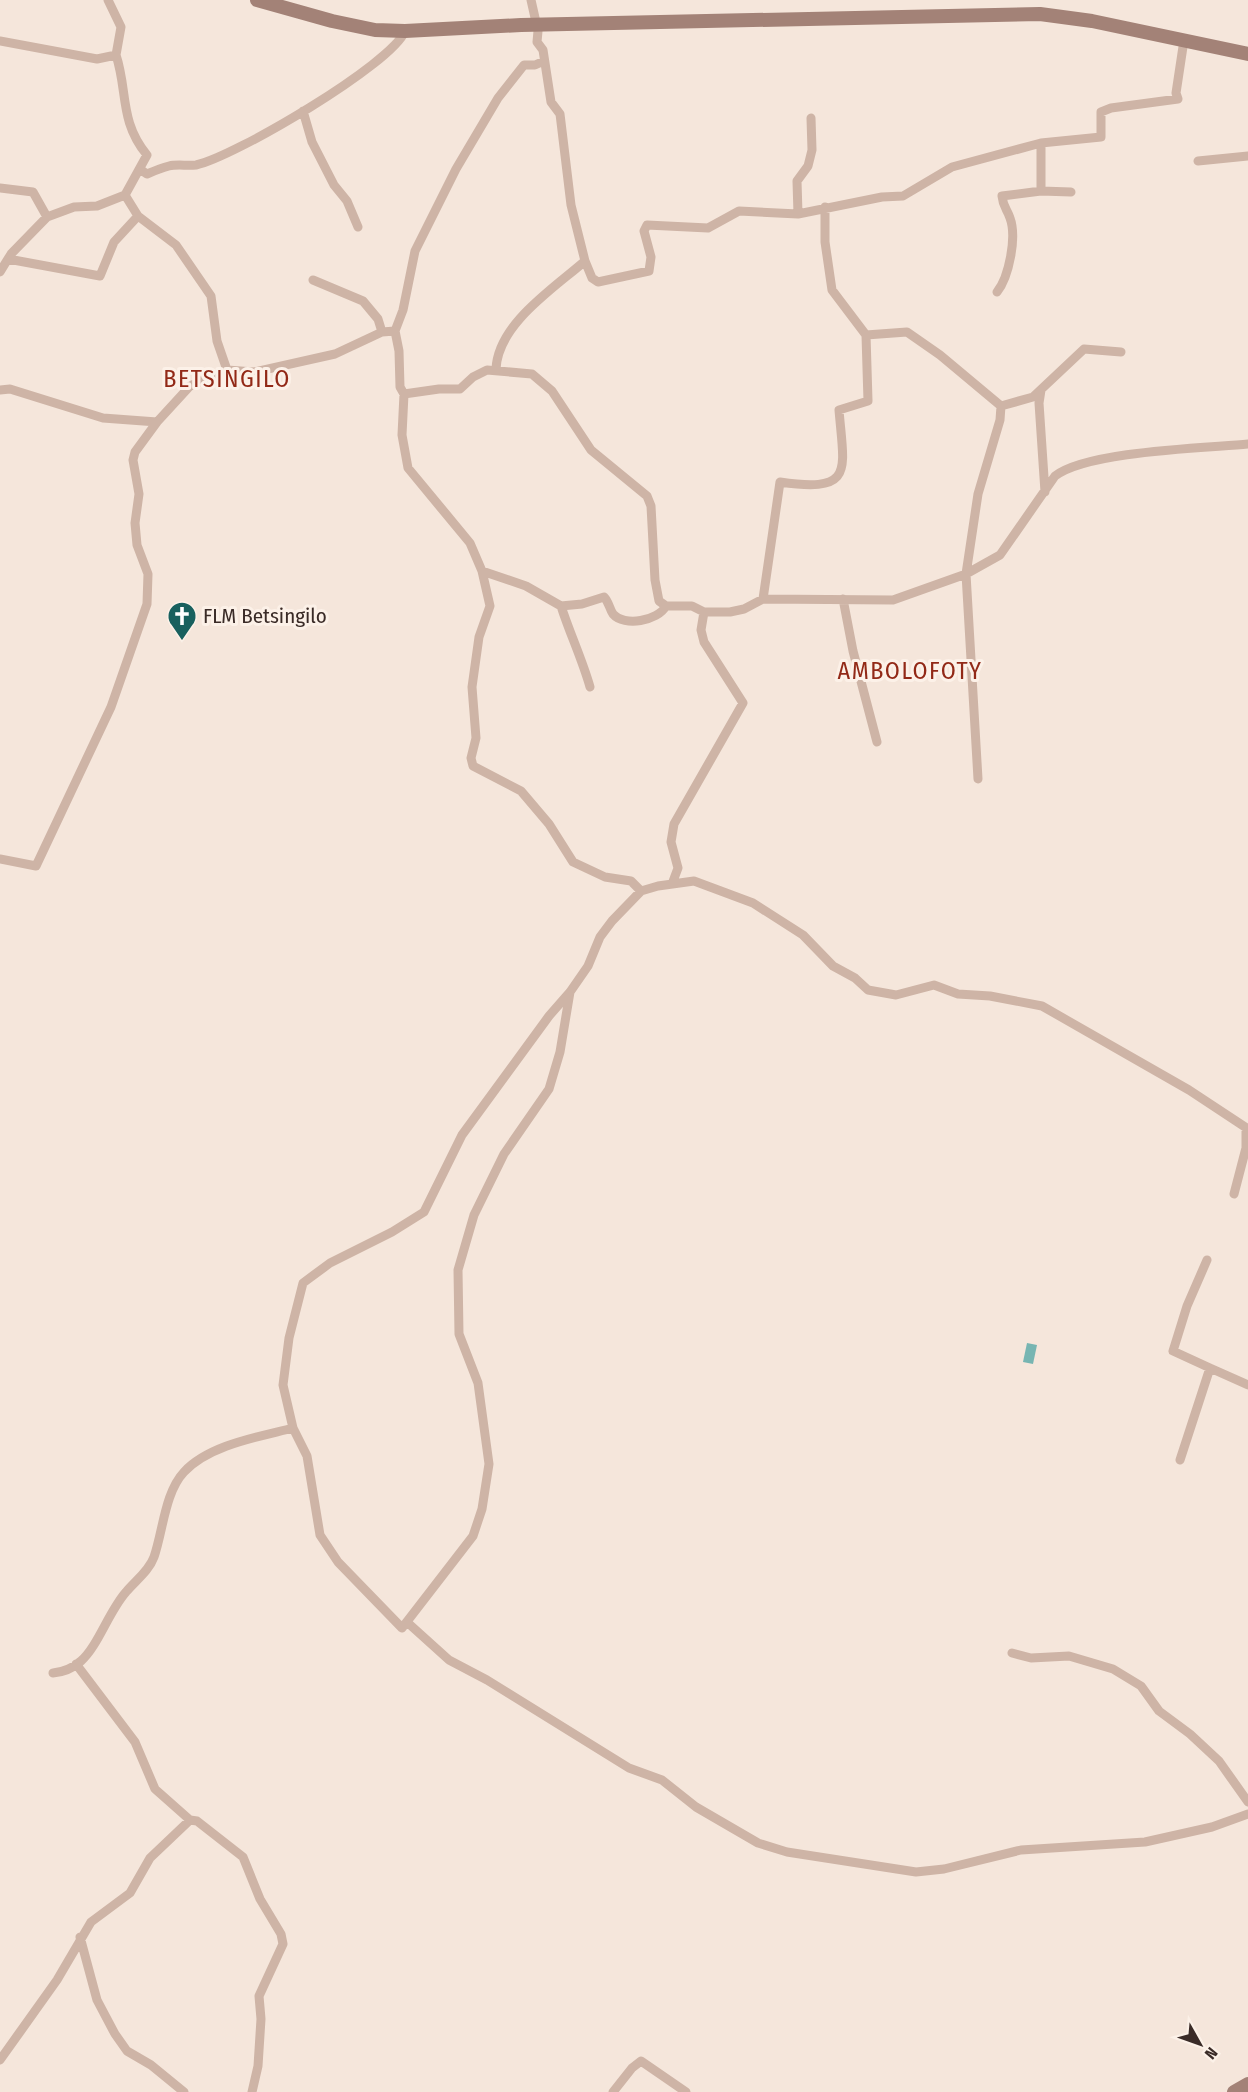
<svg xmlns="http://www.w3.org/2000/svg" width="1248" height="2092" font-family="'Fira Sans Condensed',sans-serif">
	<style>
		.water { fill: #77b5b2 }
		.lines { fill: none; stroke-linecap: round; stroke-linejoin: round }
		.street { stroke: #ceb4a6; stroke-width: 9 }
		.secondary { stroke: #a38277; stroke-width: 14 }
		.labels { text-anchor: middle; stroke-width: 6; stroke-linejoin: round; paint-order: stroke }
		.poi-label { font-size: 21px; fill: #3a2b27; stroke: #fcf1e8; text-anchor: start }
		.quarter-label { font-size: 24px; letter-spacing: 1.5px; fill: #922917; stroke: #fcf1e8 }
	</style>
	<rect width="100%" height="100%" fill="#f5e6db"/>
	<path class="water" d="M1027,1343L1037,1345L1033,1364L1023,1362Z"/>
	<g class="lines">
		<path class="street" d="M531,0L538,31L537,42L543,50L551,102L560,114L571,205L585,261L592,278L598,282L649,271L651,257L644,231L647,225L708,228L739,211L798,214L882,197L903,196L952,167L1041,143L1101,137V112L1111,108L1178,99L1176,93L1184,40
			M0,41L97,59L116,55L121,27L108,0
			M303,111L312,142L334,185L347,201L358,227
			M1198,161L1248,156
			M141,170L147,174C154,171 161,168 169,166C177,164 187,166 196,165C234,157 392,64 405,31
			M0,188L33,192L47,217L74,207L97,206L125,195L147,155C119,121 128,91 116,55
			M1041,191V143
			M125,195L138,216L176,245L211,296L217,341L227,370
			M798,214L797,181L808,166L812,150L811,118
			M8,259L100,276L114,242L138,216
			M0,272L11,254L47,217
			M313,280L363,301L378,319L382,332
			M997,292C1009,277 1017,237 1010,218C1007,209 1003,207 1002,196L1041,191L1071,192
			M395,331L399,351L400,387L404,394L402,435L408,468L470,543L482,571L490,606L479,637L472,687L476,738L471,758L473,766L521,791L549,824L573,862L605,877L631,881L641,891
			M866,335L907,332L940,355L1001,406
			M496,369C498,324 553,289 585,261
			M0,390L10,389L103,418L157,422L190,386L227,370L254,372L335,354L382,332L395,331L403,310L415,251L456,169L498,98L524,65H535L544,61
			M1041,390L1039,403L1045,492
			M404,394L439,389H460L473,377L487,370L532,374L552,391L591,450L647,496L651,506L655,580L659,601L666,606
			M482,571L526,586L561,606L582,604L604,597C609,602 609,608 613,614C624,627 658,621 666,606H692L704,612H730L744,609L763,599L893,600L966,574L1000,555L1055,476C1087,451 1204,448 1248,444
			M763,599L780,482C855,493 844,471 839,410L868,401L866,335L832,290L825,242V207
			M843,599L853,651L877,742
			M561,606C570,634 582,659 590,687
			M978,779L966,574L978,494L1000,420L1001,406L1033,397L1084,349L1121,352
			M0,859L36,866L111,707L147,604L148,574L137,545L135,523L139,494L133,460L135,452L157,422
			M672,884L678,868L671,842L674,824L743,703L704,642L701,630L704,612
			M570,992L560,1052L549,1089L504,1154L474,1215L458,1270L459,1334L478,1383L489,1464L482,1509L473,1536L402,1628L338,1562L320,1535L307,1456L293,1428L283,1385L289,1338L303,1283L330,1263L392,1232L424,1212L462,1135L549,1016L570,992L588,966L600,937L612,921L641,891L658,886L694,881L753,903L803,935L833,966L855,978L868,990L896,995L934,985L958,994L990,996L1042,1006L1189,1090L1248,1129
			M1234,1194L1246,1148V1129
			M1207,1260L1187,1306L1173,1351L1210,1368
			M1180,1460L1210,1368L1248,1385
			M408,1623L449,1660L487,1680L629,1768L662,1780L696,1807L758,1843L787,1852L916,1872L944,1869L1021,1850L1145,1842L1212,1827L1248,1814
			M1012,1653L1031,1658L1069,1656L1113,1669L1141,1686L1159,1711L1190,1734L1219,1761L1248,1802
			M76,1664L135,1742L155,1789L190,1820
			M53,1673C64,1672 73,1668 81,1661C98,1646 109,1611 126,1592C135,1581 149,1571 154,1557C163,1531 165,1492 184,1472C209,1445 258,1437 293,1428
			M80,1937L97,2000L115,2034L127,2051L151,2065L184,2092
			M0,2060L57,1980L91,1922L130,1893L150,1858L190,1820L197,1821L243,1857L260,1899L281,1934L283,1944L259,1996L261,2019L258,2066L252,2092
			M613,2092L632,2068L641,2061L686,2092"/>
		<path class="secondary" d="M257,0L332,21L375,30L405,31L521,25L1040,14L1092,21L1248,54
			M1234,2092L1248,2084"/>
	</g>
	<defs>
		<g id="church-pin" transform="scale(1.5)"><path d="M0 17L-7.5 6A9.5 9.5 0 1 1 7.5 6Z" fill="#18605e" stroke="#fcf1e8"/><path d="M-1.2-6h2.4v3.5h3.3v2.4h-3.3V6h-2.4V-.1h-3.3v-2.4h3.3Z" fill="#fff"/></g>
	</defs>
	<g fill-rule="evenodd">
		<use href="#church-pin" x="182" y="616"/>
	</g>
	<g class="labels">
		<g class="poi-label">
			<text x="203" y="623">FLM Betsingilo</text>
		</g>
		<g class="quarter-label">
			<text x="227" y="387">BETSINGILO</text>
			<text x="910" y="679">AMBOLOFOTY</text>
		</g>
	</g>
	<g transform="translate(1200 2044) rotate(130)" stroke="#fcf1e8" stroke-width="4.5" paint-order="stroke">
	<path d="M0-4.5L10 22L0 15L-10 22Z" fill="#3a2b27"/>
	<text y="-9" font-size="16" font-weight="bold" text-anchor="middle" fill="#3a2b27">N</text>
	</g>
</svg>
